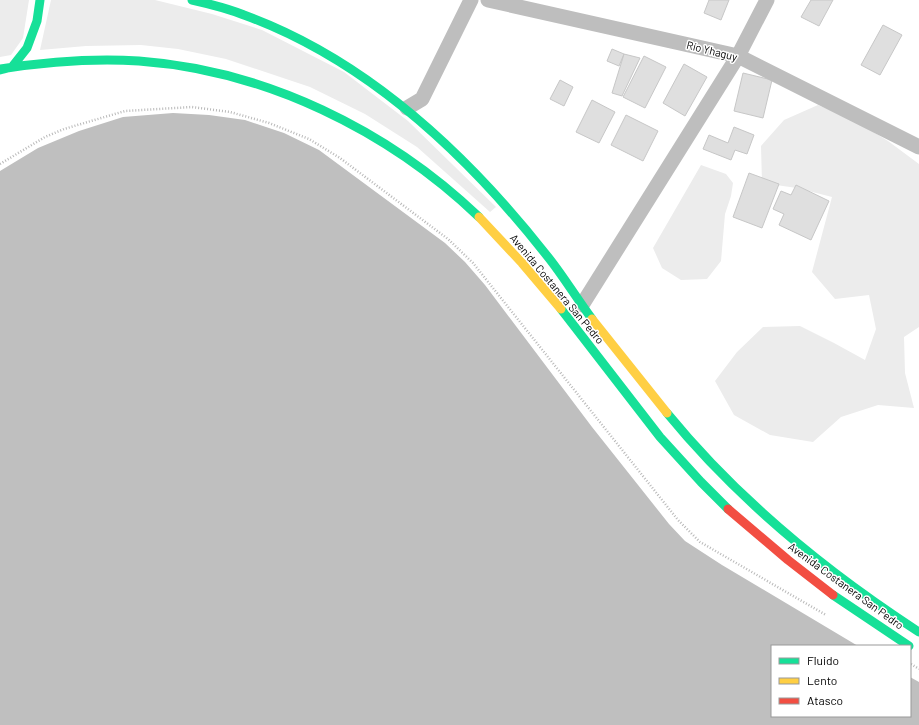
<svg xmlns="http://www.w3.org/2000/svg" width="919" height="725" font-family="Barlow,sans-serif">
	<style>
		.green { fill: #ececec }
		.water { fill: #bfbfbf }
		.building { fill: #dfdfdf; stroke: #c7c7c7 }
		.lines { fill: none; stroke-linecap: round; stroke-linejoin: round }
		.path { stroke: #b9b9b9; stroke-width: 2.5; stroke-dasharray: 1 2; stroke-linecap: butt }
		.street { stroke: #bebebe; stroke-width: 15 }
		.fast { stroke: #16e098; stroke-width: 9 }
		.slow { stroke: #ffcf43; stroke-width: 9 }
		.jam { stroke: #f24e42; stroke-width: 9 }
		.labels { text-anchor: middle; stroke-width: 3; stroke-linejoin: round; paint-order: stroke }
		.street-label { font-size: 11px; fill: #000; stroke: #fff }
	</style>
	<rect width="100%" height="100%" fill="#fff"/>
	<path class="green" d="M0,0H29L23,38L11,55L0,57Z
		M51,0H155L212,14L262,30L344,72L408,121L496,207L490,212L417,147L365,114L310,87L226,59L178,49L141,45L86,46L40,50Z
		M818,105L854,120L888,141L919,164V327L904,337L905,373L914,408L878,405L841,417L813,442L770,435L734,415L715,381L737,352L763,327L800,326L834,343L865,360L876,329L869,295L835,299L812,272L832,197L797,188L762,183L761,146L784,120Z
		M701,165L726,174L733,183L731,196L725,214L721,261L707,279L681,280L662,268L653,248Z"/>
	<path class="water" d="M173,113L209,115L245,120L284,133L319,150L445,243L465,262L485,285L592,427L669,524L685,541L722,565L858,646H772V716H910V677L919,682V725H0V171L38,148L79,131L123,117Z"/>
	<path class="building" d="M709,0H729L721,20L704,13Z
		M811,0H833L819,26L801,17Z
		M883,25L902,35L880,75L861,65Z
		M612,49L624,54L619,66L607,61Z
		M624,54L640,58L622,96L612,93Z
		M644,56L666,67L645,108L623,97Z
		M684,64L707,77L685,116L663,103Z
		M743,73L772,80L763,118L734,111Z
		M560,80L573,87L564,106L550,99Z
		M592,100L615,112L599,143L576,132Z
		M626,115L658,131L643,161L611,145Z
		M734,127L754,135L747,154L735,150L731,160L703,149L709,135L728,143Z
		M749,173L779,184L762,228L733,217Z
		M796,185L829,201L811,240L779,225L784,214L773,209L781,191L791,195Z"/>
	<g class="lines">
		<path class="path" d="M0,164L45,137L64,129L125,111L192,107L230,112L269,123L309,139L340,158L448,239L473,263L678,520L700,542L826,615
			M911,664L919,669"/>
		<path class="street" d="M488,0L738,56L919,147
			M407,108L422,99L471,0
			M582,305L738,56L767,0"/>
		<path class="fast" d="M192,0C210,4 227,8 244,15C368,60 468,155 548,257C564,277 577,299 592,319
			M12,67L27,48L37,21L40,0
			M0,69C45,62 93,58 139,61C265,70 388,130 479,217
			M0,70L12,67
			M561,309L660,437L701,482L728,509
			M667,413C739,501 825,571 919,632
			M833,595L909,646"/>
		<path class="slow" d="M479,217L522,263L561,309
			M592,319L667,413"/>
		<path class="jam" d="M728,509L788,560L833,595"/>
	</g>
	<g class="labels">
		<g class="street-label">
			<text transform="translate(712 51) rotate(14)" y="4">Río Yhaguy</text>
			<text transform="translate(557 289) rotate(50)" y="4">Avenida Costanera San Pedro</text>
			<text transform="translate(846 586) rotate(36)" y="4">Avenida Costanera San Pedro</text>
		</g>
	</g>
	<rect x="771" y="645" width="140" height="72" fill="#ffffff" stroke="#999999"/>
	<rect x="779" y="658" width="20" height="6" fill="#16e098" stroke="#999999"/>
	<text x="807" y="665" font-size="12" fill="#000000">Fluido</text>
	<rect x="779" y="678" width="20" height="6" fill="#ffcf43" stroke="#999999"/>
	<text x="807" y="685" font-size="12" fill="#000000">Lento</text>
	<rect x="779" y="698" width="20" height="6" fill="#f24e42" stroke="#999999"/>
	<text x="807" y="705" font-size="12" fill="#000000">Atasco</text>
</svg>
